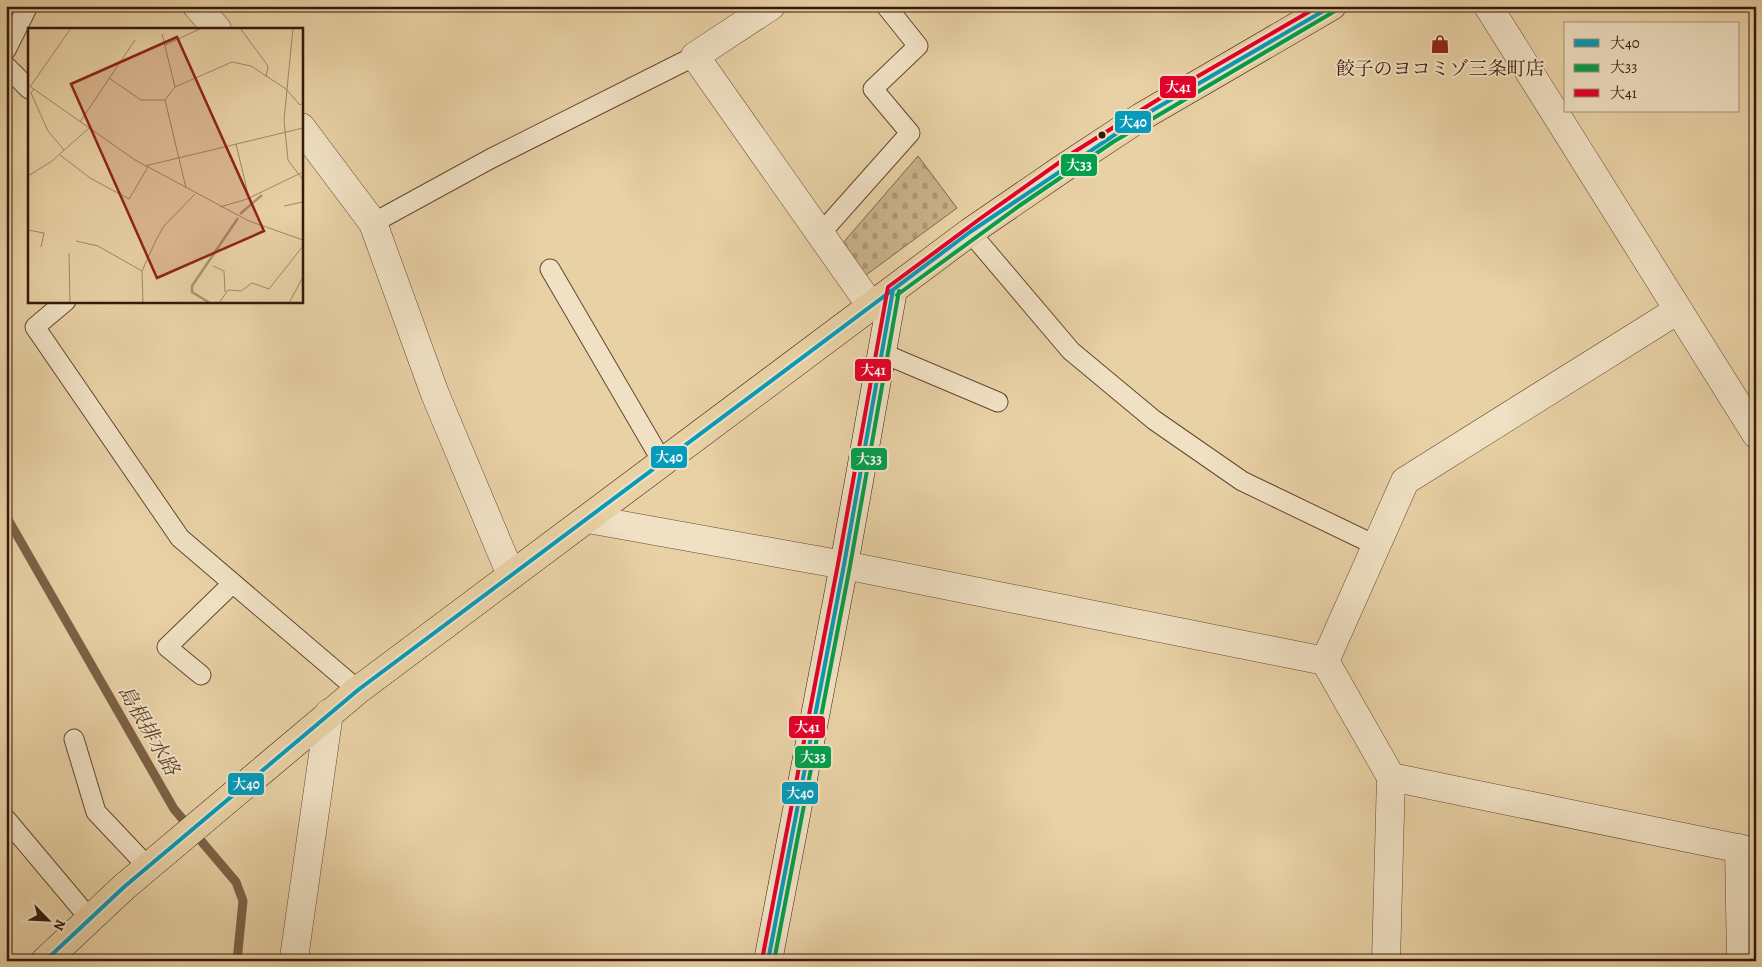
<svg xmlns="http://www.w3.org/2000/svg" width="1762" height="967" font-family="Alegreya,'Noto Serif JP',serif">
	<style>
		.cemetery { fill: url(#cemetery-stones); stroke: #80664a }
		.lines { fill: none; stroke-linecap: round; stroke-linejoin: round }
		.stream { stroke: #7d6247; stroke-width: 9 }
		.lane-casing { stroke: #634731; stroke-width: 21 }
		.street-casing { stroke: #634731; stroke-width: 29 }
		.secondary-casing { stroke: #37190a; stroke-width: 29 }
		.primary-casing { stroke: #37190a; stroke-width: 29 }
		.lane { stroke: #f0e1c4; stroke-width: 19 }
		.street { stroke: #f0e1c4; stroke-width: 28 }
		.secondary { stroke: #f0e1c4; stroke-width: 28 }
		.primary { stroke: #e8d1a5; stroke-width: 28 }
		.bus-1-casing { stroke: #f0e1c4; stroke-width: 8 }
		.bus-2-casing { stroke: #f0e1c4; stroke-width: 8 }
		.bus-3-casing { stroke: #f0e1c4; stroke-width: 8 }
		.bus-1 { stroke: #069bba; stroke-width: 4 }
		.bus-2 { stroke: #039f4d; stroke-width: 4 }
		.bus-3 { stroke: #e4002b; stroke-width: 4 }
		.bus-dot { fill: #37190a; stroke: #f0e1c4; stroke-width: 2 }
		.labels { text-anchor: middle; stroke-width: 4; stroke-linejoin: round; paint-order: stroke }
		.poi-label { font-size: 19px; fill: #37190a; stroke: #f0e1c4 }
		.water-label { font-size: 20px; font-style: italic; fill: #60432e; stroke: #f0e1c4 }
		.inset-river { fill: none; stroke: #ac9270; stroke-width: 2.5 }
		.inset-road { fill: none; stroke: #a18767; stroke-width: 1 }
		.view { fill: #8f2418; fill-opacity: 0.15; stroke: #8f2418; stroke-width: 2.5 }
		.inset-edge { fill: none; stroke: #37190a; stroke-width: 2.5 }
		.line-badge { stroke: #f0e1c4; stroke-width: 2 }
		.badge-label { font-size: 14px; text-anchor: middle; font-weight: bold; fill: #fff }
	</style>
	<defs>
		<pattern id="cemetery-stones" width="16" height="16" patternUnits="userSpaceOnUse" patternTransform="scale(1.25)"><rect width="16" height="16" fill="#cab28b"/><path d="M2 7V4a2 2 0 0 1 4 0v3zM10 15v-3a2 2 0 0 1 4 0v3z" fill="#ae9877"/></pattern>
	</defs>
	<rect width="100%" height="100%" fill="#e8d1a5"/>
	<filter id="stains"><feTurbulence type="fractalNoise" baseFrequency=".004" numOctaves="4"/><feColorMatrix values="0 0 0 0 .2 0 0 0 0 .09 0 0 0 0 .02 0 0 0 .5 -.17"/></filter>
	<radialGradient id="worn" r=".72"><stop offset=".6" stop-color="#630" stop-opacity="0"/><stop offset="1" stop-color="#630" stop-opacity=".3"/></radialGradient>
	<path class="cemetery" d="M918,156L957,208L866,275L842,244Z"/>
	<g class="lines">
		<path class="stream" d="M6,516L174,809L236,882L243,901L237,961"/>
		<g class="lane-casing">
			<path id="lane" d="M6,50L28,6
				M6,66L29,89
				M373,223L490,159L695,56
				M970,232L1071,351L1154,420L1242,481L1377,546
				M821,233L910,133L873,89L918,46L886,6
				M550,269L663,463
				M66,301L35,327L180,538L358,690
				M882,353L998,402
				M201,675L167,647L233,583
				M74,739L96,812L148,867
				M6,819L90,919"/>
		</g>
		<g class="street-casing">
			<path id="street" d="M197,6L217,29
				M771,6L695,56L871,306
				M1488,6L1756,434
				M301,127L373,223L435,394L511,575
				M588,519L844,565L1325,661L1391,777L1756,852
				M1325,661L1405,481L1678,310
				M1739,848L1741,961
				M296,961L295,951L329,713
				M1386,961L1391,777"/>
		</g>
		<g class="secondary-casing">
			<path id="secondary" d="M768,961L844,565L893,290"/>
		</g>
		<g class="primary-casing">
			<path id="primary" d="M45,961L124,887L358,690L970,232L1062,169L1141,117L1332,6"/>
		</g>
		<use href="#lane" class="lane"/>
		<use href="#street" class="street"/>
		<use href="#secondary" class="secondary"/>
		<use href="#primary" class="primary"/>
		<g class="bus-1-casing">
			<path id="bus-1" d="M45,961L124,887L358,690L970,232L1141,117L1332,6
				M768,961L844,565L893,290"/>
		</g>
		<g class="bus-2-casing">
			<path id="bus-2" d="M897,295L1019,206L1113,142L1335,11
				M774,961L850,566L899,291"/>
		</g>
		<g class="bus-3-casing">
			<path id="bus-3" d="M762,960L838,564L888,287L981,218L1074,152L1162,97L1319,6"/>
		</g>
		<use href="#bus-1" class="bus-1"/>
		<use href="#bus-2" class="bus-2"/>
		<use href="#bus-3" class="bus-3"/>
	</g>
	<defs>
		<g id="shop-bare" transform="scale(1.5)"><path d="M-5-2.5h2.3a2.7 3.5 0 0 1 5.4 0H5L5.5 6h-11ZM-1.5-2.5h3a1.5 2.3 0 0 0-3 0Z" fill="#8f2418" stroke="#f0e1c4" stroke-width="2.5" paint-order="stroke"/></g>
	</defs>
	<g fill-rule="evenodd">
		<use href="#shop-bare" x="1440" y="44"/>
	</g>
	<circle class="bus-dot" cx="1102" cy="135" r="4.5"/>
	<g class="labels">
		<g class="poi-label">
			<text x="1440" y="75">餃子のヨコミゾ三条町店</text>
		</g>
		<g class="water-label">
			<text transform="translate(149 730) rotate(60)" y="7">島根排水路</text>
		</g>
	</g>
	<g transform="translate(28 28)">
		<rect width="275" height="275" fill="#e8d1a5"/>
		<path class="inset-river" d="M212,186L234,167M182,275L164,264V258L210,190"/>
		<path class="inset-road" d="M212,0L240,38L238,49M265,0L256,92L260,132L275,152M134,6L147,59L137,72L158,160M137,17L174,0M81,50L113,72H137M0,57L107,132L221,193L275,212M2,59L43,0M147,59L204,34L223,38L258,61L272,77L275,75M6,61L3,65L20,103L36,122M52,94L107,12M208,116L221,170M32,127L62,150L101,171L120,139M117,138L275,100M0,148L24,133L61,100M256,178L275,174M192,179L219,171L273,145M0,202L16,205L13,219M48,213L70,218L114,243M41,225L42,275M185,238L196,243L197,264M115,275L114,243L128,212L136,198L167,166M191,275L200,262L213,263L224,255L241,261L275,218M261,275L275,249"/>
		<path class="view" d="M149,9L236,203L129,250L43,56Z"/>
		<rect width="275" height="275" class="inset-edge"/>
	</g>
	<g class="line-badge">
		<rect x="1159" y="75" width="38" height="24" rx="5" fill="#e4002b"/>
		<rect x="1114" y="110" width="38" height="24" rx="5" fill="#069bba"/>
		<rect x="1060" y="153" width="38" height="24" rx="5" fill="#039f4d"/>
		<rect x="854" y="358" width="38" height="24" rx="5" fill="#e4002b"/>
		<rect x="650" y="445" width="38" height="24" rx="5" fill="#069bba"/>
		<rect x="850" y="447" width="38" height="24" rx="5" fill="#039f4d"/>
		<rect x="788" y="715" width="38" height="24" rx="5" fill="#e4002b"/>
		<rect x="794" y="745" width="38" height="24" rx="5" fill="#039f4d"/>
		<rect x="227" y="772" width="38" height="24" rx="5" fill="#069bba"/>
		<rect x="781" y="781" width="38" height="24" rx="5" fill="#069bba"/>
	</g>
	<g class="badge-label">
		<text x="1178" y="92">大41</text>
		<text x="1133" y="127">大40</text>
		<text x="1079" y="170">大33</text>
		<text x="873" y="375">大41</text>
		<text x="669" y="462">大40</text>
		<text x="869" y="464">大33</text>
		<text x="807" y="732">大41</text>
		<text x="813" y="762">大33</text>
		<text x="246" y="789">大40</text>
		<text x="800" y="798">大40</text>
	</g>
	<rect width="1762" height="967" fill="none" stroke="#e8d1a5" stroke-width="25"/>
	<rect x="8" y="8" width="1747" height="952" fill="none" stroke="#37190a" stroke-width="2.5"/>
	<rect x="12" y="12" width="1737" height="942" fill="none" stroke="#37190a"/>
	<rect x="1564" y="22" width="175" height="90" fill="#f0e1c4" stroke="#a6917a"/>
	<rect x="1574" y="39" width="25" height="8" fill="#069bba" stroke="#a6917a"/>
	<text x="1610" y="48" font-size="15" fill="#37190a">大40</text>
	<rect x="1574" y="64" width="25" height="8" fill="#039f4d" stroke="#a6917a"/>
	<text x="1610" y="72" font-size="15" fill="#37190a">大33</text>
	<rect x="1574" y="89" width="25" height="8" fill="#e4002b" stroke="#a6917a"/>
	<text x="1610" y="98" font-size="15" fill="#37190a">大41</text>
	<g transform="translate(48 920) rotate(114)" stroke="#f0e1c4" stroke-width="4" paint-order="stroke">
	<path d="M0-4L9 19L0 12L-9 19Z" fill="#37190a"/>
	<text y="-8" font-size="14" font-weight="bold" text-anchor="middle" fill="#37190a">N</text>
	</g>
	<rect width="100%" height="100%" filter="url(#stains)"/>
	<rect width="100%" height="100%" fill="url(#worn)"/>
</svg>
